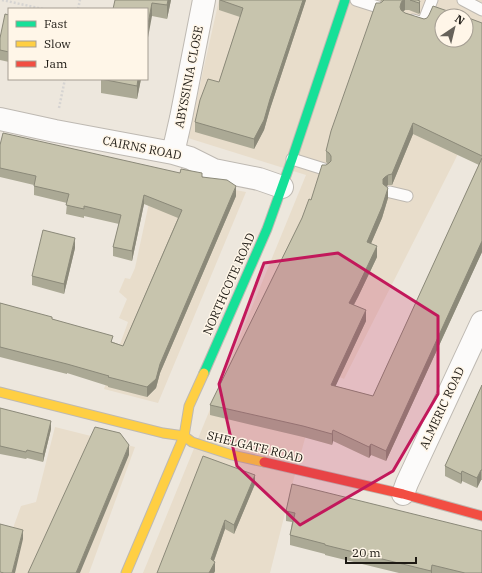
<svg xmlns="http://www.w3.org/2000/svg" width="482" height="573" font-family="'IBM Plex Serif',serif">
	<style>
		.built { fill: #e8ddcb; fill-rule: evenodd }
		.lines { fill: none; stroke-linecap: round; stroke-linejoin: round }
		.lane-casing { stroke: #beb9b2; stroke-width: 13 }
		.street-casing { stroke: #beb9b2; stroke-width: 24 }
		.fast-casing { stroke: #beb9b2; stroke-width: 11 }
		.slow-casing { stroke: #beb9b2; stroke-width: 11 }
		.jam-casing { stroke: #beb9b2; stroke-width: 11 }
		.path { stroke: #d6d4d2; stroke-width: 2.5; stroke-dasharray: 2 2; stroke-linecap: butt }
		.lane { stroke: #fcfbfa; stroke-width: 11 }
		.street { stroke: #fcfbfa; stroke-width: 22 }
		.fast { stroke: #16e098; stroke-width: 9 }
		.slow { stroke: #ffcf43; stroke-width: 9 }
		.jam { stroke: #f24e42; stroke-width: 9 }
		.wall { fill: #aba995; fill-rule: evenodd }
		.shaded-wall { fill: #8b8979 }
		.building { fill: #c7c4ad; stroke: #8b8979 }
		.marked { fill: #c2185b; fill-opacity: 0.2; stroke: #c2185b; stroke-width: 3; stroke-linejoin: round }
		.labels { text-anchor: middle; stroke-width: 3; stroke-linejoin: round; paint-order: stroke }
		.street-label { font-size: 12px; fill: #1e1a14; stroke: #fff6e8 }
	</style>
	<rect width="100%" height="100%" fill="#ede7dd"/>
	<path class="built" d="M219,0H482V94L456,158L344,379L324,370L291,489L270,573H143L306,175L188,138ZM442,16H466V40H442Z
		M155,175L246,192L158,403L104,389L128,322L119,318L127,299L119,292L125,278L130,279L135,268Z
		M55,427L135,447L89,573H0V564L21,506L36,502Z"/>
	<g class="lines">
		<g class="lane-casing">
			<path id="lane" d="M356,0L378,7
				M463,0L482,10
				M413,20L423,23L432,0
				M292,159L324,169
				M390,192L407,196"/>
		</g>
		<g class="street-casing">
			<path id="street" d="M0,119L55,131L173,153L190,158L214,170L259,179L282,187
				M173,153L181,118L204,0
				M403,494L407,483L482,322"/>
		</g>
		<g class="fast-casing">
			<path id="fast" d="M204,373L267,229L292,159L345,0"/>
		</g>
		<g class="slow-casing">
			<path id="slow" d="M0,392L163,433L184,436L192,442L232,455L264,462
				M126,573L184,436L189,406L204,373"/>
		</g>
		<g class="jam-casing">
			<path id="jam" d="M264,462L403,494L482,516"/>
		</g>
		<path class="path" d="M2,0L43,9
			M78,9L80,0
			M59,108L65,79"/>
		<use href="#lane" class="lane"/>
		<use href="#street" class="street"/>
		<use href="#fast" class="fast"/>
		<use href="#slow" class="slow"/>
		<use href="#jam" class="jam"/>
	</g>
	<path class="wall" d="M115,0H171L167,19L152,16Z
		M219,0H306L270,109L264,130L254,149L195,132V122L219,82L240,17L219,10Z
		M380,0H417L420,1V12L419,14L409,10H405L403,12L405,13L424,19L482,23V252L386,461L371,455L369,458L333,441L332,445L303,437L210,415V405L311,200L326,165L328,164L326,162V151L380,3L382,2ZM413,134L479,165L373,396L335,386L366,321L354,305L377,257L371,243L382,218L388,198L386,186L388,185H392Z
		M9,15V62L0,60V38Z
		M101,79H141L137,99L101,93Z
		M0,145L202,177L236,196L160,373L156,388L147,397L108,387V386L67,373V374L0,357V303L52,319L113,342L123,346L178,218L144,204L132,261L113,256V247L119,224L84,216V218L66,214L67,203L34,195V185L0,177Z
		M75,248L64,294L32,285V276Z
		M482,385V480H481L477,488L462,481L461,484L445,476V466Z
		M0,408L51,429L43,462L27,458L26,459L0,454Z
		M255,484L234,534L225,529L214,561L215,571L214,573H157Z
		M292,484L482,573H399L325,555V554L290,545V535L292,522L286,521V511Z"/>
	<path class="shaded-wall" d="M168,0H171L167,19V5Z
		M303,0H306L270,109L264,130L254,149V139L270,99Z
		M404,0H405V10L402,12L400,7L401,3L402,1Z
		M420,1V12L419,14V3Z
		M152,3V16L147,43V29Z
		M138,79H141L137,99V86Z
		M413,123V134L392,185V174Z
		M388,175V185L383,190V179L385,177Z
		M236,186V196L160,373L156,388L147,397V387L160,364Z
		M388,188V198L382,218L367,253V242Z
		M144,195V204L132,261V251Z
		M75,238V248L64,294V284Z
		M482,241V252L386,461V451Z
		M377,246V257L358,297L349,313V303Z
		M366,310V321L331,396V385Z
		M51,421V429L43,462V454Z
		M333,430V441L332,445V434Z
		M371,444V455L369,458V447Z
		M129,445V455L80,573H76Z
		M481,470V480L477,488V478Z
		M462,471V481L461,484V474Z
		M255,475V484L234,534V525Z
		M225,520V529L211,569L215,562V571L214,573H209L211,559Z
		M23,530V539L15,573H12Z
		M432,565V573H431V571Z"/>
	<path class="building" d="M115,0H168L167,5L152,3L147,29V9H113Z
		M220,0H303L270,99L264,120L254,139L195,122L200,100L208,79L219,82L243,8Z
		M384,0H404L402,1L401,3L400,7L401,10L405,13L424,19L427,18L429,15L433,6L462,16H442V40H466V17L482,23V156L413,123L392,174L388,175L385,177L383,179V184L388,188L382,207L367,242L377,246L358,286L349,303L366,310L331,385L373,396L482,158V241L386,451L371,444L369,447L333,430L332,434L303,426L210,405L302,218L309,199L311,200L322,165H326L329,163L331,161V156L329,153L326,151L331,131L376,3H380L382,2Z
		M410,0H417L420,1L419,3Z
		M5,14L9,15V52L0,50V38Z
		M101,79H138L137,86Z
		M3,133L180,173L181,169L202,173V177L227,180L236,186L160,364L156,379L147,387L108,377L109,376L67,364L0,347V303L52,317V319L113,336L111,342L123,346L182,210L144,195L132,251L113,247L121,215L84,206V209L66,205L69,194L34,186L36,176L0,168V145Z
		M43,230L75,238L64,284L32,276Z
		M482,385V470H481L477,478L462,471L461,474L445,466Z
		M0,408L51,421L43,454L27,450L26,452L0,446Z
		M95,427L120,433L129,445L76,573H28Z
		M203,456L255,475L234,525L225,520L211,559L215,562L209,573H157Z
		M292,484L482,531V573H465L432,565L431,571L325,545V544L290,535L295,513L286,511Z
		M0,524L23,530L12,573H4L0,572Z"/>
	<path class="marked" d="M338,253L438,316V394L393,471L300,525L237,466L219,384L264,263Z"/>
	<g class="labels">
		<g class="street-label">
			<text transform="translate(189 77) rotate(-79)" y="4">ABYSSINIA CLOSE</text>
			<text transform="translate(142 148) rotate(11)" y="4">CAIRNS ROAD</text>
			<text transform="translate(229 284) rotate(-66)" y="4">NORTHCOTE ROAD</text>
			<text transform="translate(442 408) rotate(-65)" y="4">ALMERIC ROAD</text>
			<text transform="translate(255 447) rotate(14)" y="4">SHELGATE ROAD</text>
		</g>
	</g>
	<rect x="8" y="8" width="140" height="72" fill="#fff6e8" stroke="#a59e93"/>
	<rect x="16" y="21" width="20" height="6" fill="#16e098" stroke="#a59e93"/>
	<text x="44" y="28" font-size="12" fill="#1e1a14">Fast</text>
	<rect x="16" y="41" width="20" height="6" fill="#ffcf43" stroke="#a59e93"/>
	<text x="44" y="48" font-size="12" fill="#1e1a14">Slow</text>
	<rect x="16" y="61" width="20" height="6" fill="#f24e42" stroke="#a59e93"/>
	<text x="44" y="68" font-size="12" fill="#1e1a14">Jam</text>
	<g transform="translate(454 28) rotate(35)"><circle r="19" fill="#fff6e8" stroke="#a59e93"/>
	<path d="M0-3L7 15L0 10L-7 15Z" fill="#66625a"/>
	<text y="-6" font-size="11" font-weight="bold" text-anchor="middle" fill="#1e1a14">N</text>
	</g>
	<path d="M346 557v6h70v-6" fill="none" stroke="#1e1a14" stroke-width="2"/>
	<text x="352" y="557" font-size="12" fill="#1e1a14" stroke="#fff6e8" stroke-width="3" paint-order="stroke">20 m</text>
</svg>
